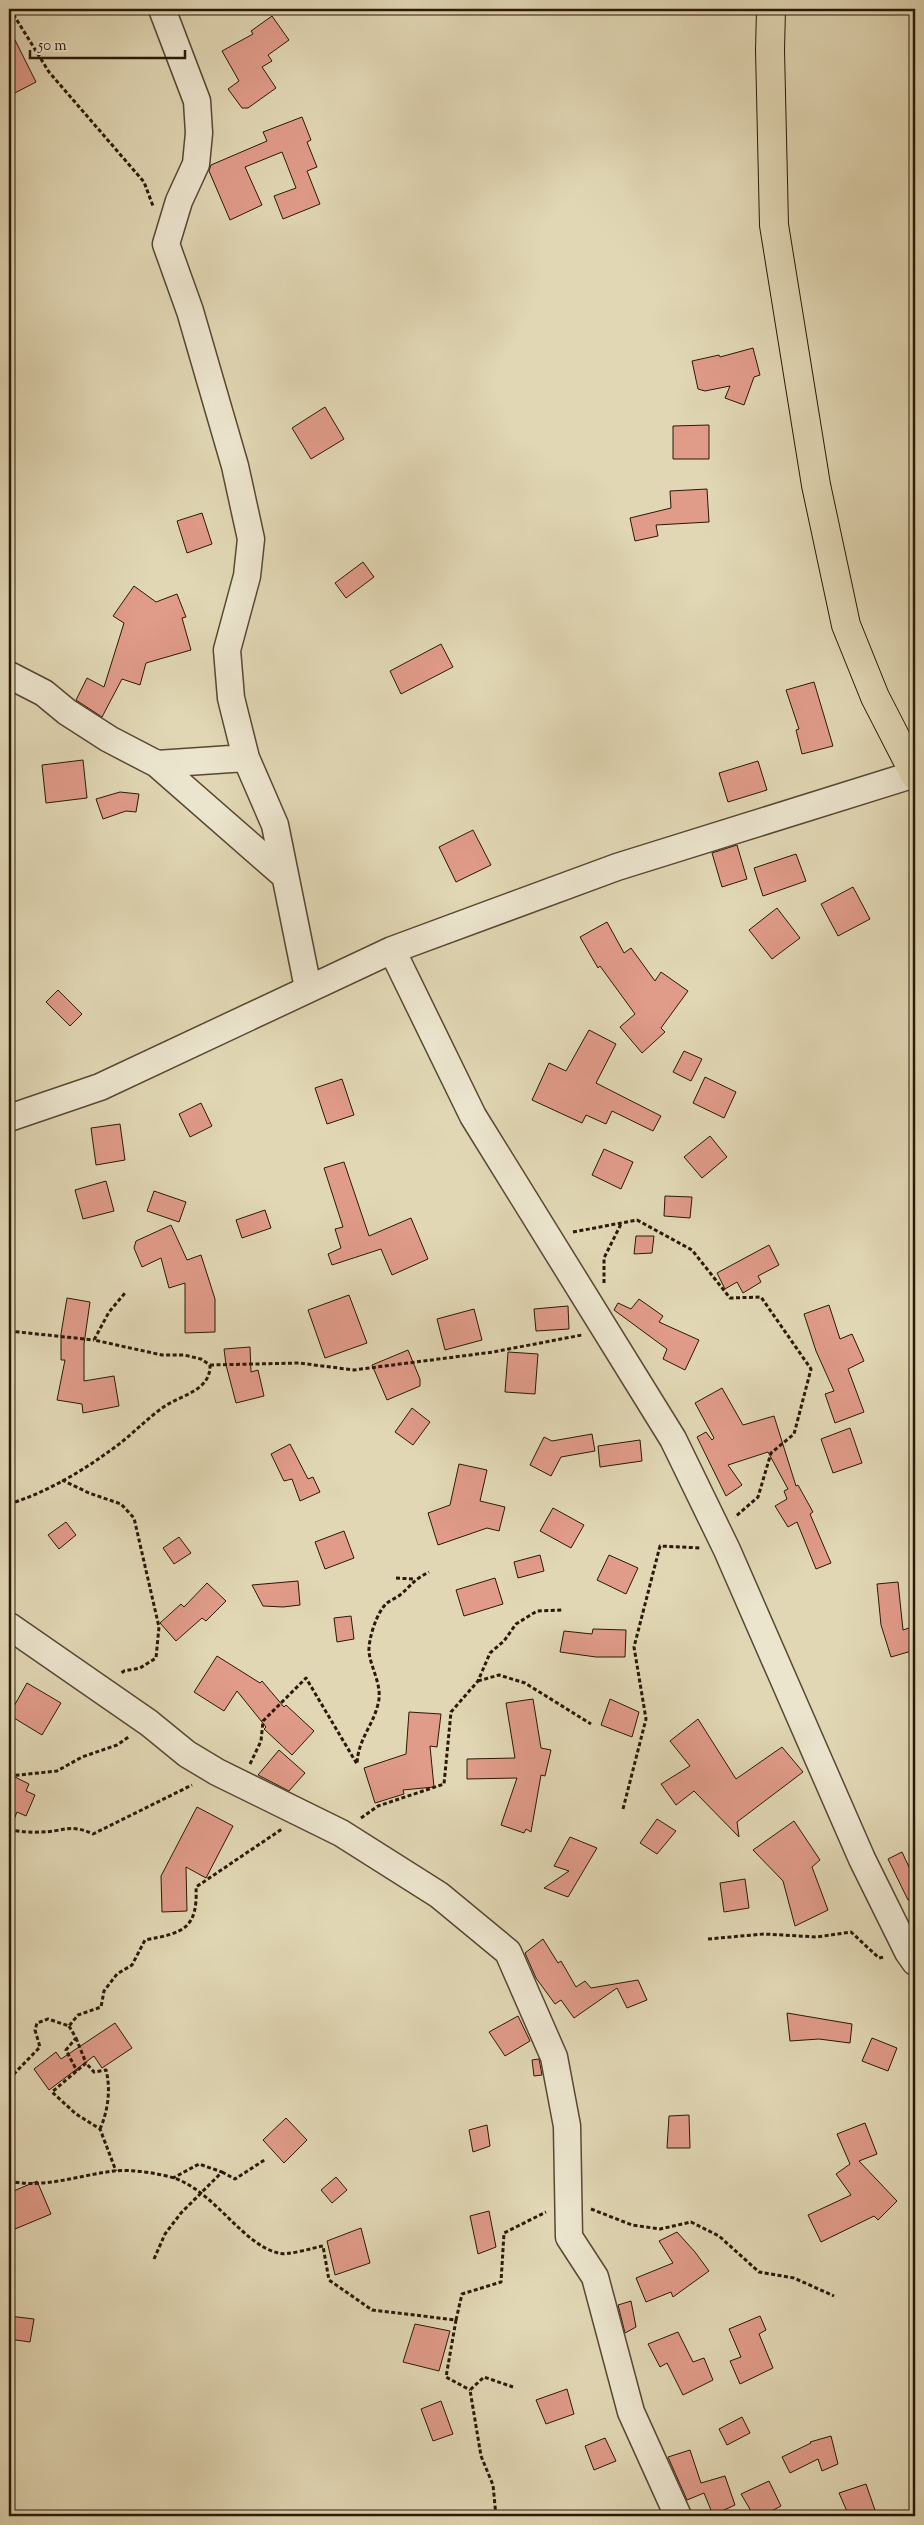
<svg xmlns="http://www.w3.org/2000/svg" width="924" height="2525" font-family="'Sorts Mill Goudy',serif">
	<style>
		.building { fill: #e09b89; stroke: #2b1807 }
		.lines { fill: none; stroke-linecap: round; stroke-linejoin: round }
		.minor-casing { stroke: #584832; stroke-width: 29 }
		.major-casing { stroke: #2b1807; stroke-width: 30 }
		.path { stroke: #2b1807; stroke-width: 3; stroke-dasharray: 4 2.5; stroke-linecap: butt }
		.minor { stroke: #ece5ce; stroke-width: 26 }
		.major { stroke: #e1d7b4; stroke-width: 28 }
	</style>
	<rect width="100%" height="100%" fill="#e1d7b4"/>
	<filter id="stains"><feTurbulence type="fractalNoise" baseFrequency=".004" numOctaves="4"/><feColorMatrix values="0 0 0 0 .2 0 0 0 0 .09 0 0 0 0 .02 0 0 0 .5 -.17"/></filter>
	<radialGradient id="worn" r=".72"><stop offset=".6" stop-color="#630" stop-opacity="0"/><stop offset="1" stop-color="#630" stop-opacity=".3"/></radialGradient>
	<path class="building" d="M272,16L289,40L268,55L272,61L262,67L276,88L248,108H242L228,89L239,81L222,51L253,34L251,31Z
		M9,28L36,82L9,96Z
		M302,117L311,140L307,142L317,167L307,171L320,204L283,219L274,196L296,188L282,152L245,167L262,205L230,220L209,171L211,165L267,141L263,132Z
		M753,348L760,375L754,377L744,405L725,398L730,386L705,391L698,389L692,361L719,355L720,357Z
		M325,407L344,439L311,459L292,428Z
		M709,425V459H673V426Z
		M707,489L709,522L656,525L658,536L635,541L630,518L671,508L670,491Z
		M202,513L212,544L187,553L177,521Z
		M363,562L374,577L346,598L335,583Z
		M134,586L156,602L177,594L186,617L182,618L191,650L146,663L140,685L122,679L102,717L76,700L87,678L104,687L124,623L113,616Z
		M441,644L453,667L401,694L390,671Z
		M814,682L833,746L802,754L796,730L799,729L786,690Z
		M83,760L87,798L46,803L42,765Z
		M758,761L767,790L728,802L719,773Z
		M120,792L139,794L136,812L126,811L103,819L96,799Z
		M473,830L491,865L456,882L439,847Z
		M737,845L747,879L722,887L712,853Z
		M796,854L806,881L763,896L754,868Z
		M853,887L870,919L838,936L821,904Z
		M777,908L800,938L772,959L749,930Z
		M607,922L624,953L631,948L655,981L661,972L688,991L661,1028L665,1032L642,1053L620,1027L635,1014L600,966L598,968L580,937Z
		M58,990L82,1014L70,1026L46,1002Z
		M589,1030L616,1044L596,1083L661,1116L653,1131L612,1111L606,1124L586,1115L582,1123L532,1100L549,1063L566,1071Z
		M684,1051L702,1059L691,1081L673,1072Z
		M705,1077L736,1092L724,1118L693,1103Z
		M342,1079L354,1115L327,1124L315,1088Z
		M201,1103L212,1126L190,1137L179,1114Z
		M120,1124L125,1160L96,1165L91,1128Z
		M710,1136L727,1157L702,1178L684,1157Z
		M604,1149L633,1162L621,1189L592,1175Z
		M344,1162L369,1236L411,1218L428,1259L392,1275L381,1249L332,1265L328,1254L341,1248L335,1229L343,1227L324,1168Z
		M106,1181L114,1211L83,1219L75,1190Z
		M154,1191L186,1202L179,1222L147,1211Z
		M665,1196L692,1197L690,1218L664,1216Z
		M265,1210L271,1228L242,1238L236,1220Z
		M171,1225L187,1260L201,1255L215,1299V1332L185,1333V1283L169,1288L161,1258L142,1267L134,1248L136,1241Z
		M636,1236H654L652,1253L634,1254Z
		M769,1245L779,1265L758,1276L761,1282L743,1293L737,1282L725,1289L717,1273Z
		M349,1295L367,1343L325,1358L308,1310Z
		M67,1298L90,1302L84,1344V1381L114,1376L119,1406L83,1413L82,1404L57,1400L65,1360H61V1334Z
		M639,1299L663,1316L659,1322L699,1340L685,1370L663,1359L667,1349L614,1310L618,1303L631,1309Z
		M829,1305L840,1339L852,1334L864,1361L848,1369L864,1412L835,1423L825,1394L834,1391L816,1351L804,1314Z
		M568,1306L569,1329L536,1331L534,1309Z
		M474,1309L482,1340L445,1350L437,1319Z
		M250,1347L251,1372L258,1370L264,1396L236,1403L226,1365L224,1349Z
		M408,1350L420,1379V1386L387,1400L372,1365Z
		M508,1352L538,1354L535,1394L505,1392Z
		M722,1388L743,1425L774,1416L796,1486L798,1485L813,1512L810,1514L831,1563L816,1569L797,1522L788,1527L775,1506L787,1499L784,1491L788,1489L768,1452L728,1465L742,1485L726,1496L697,1437L706,1432L712,1440L714,1438L695,1403Z
		M412,1408L430,1422L413,1445L395,1432Z
		M850,1428L862,1463L833,1473L821,1439Z
		M592,1434L595,1451L561,1457L551,1476L530,1465L544,1437L552,1441Z
		M640,1440L642,1461L600,1467L598,1446Z
		M290,1444L308,1479L313,1477L320,1492L300,1501L292,1479L284,1481L271,1454Z
		M459,1464L487,1470L480,1501L505,1507L499,1531L487,1528L438,1545L428,1513L450,1505Z
		M553,1508L584,1525L571,1548L540,1531Z
		M66,1522L76,1535L59,1549L48,1535Z
		M344,1531L354,1558L325,1569L315,1542Z
		M179,1537L191,1553L174,1564L163,1548Z
		M540,1555L544,1571L518,1578L514,1562Z
		M609,1555L638,1568L626,1594L597,1580Z
		M495,1578L503,1604L464,1616L456,1590Z
		M298,1581L300,1605L283,1607L263,1606L252,1585Z
		M898,1582L903,1630L915,1626V1650L891,1657L881,1625L877,1584Z
		M207,1583L226,1601L206,1621L202,1618L176,1641L160,1623L181,1604L184,1607Z
		M351,1616L354,1639L337,1642L334,1618Z
		M593,1629L626,1630L625,1657H596L560,1652L564,1631L592,1634Z
		M217,1656L260,1683L262,1681L284,1707L286,1705L314,1731L292,1755L264,1729L266,1727L237,1691L224,1711L194,1692Z
		M27,1683L61,1703L42,1735L9,1715Z
		M533,1699L541,1748L551,1750L545,1776L541,1775L531,1832L526,1829L524,1833L501,1825L517,1778L467,1779V1759L515,1758L506,1703Z
		M610,1699L639,1712L632,1737L601,1725Z
		M409,1712L441,1714L437,1747L430,1746L434,1787L403,1790L404,1794L375,1803L364,1768L406,1754Z
		M698,1719L736,1779L782,1747L803,1772L737,1822L739,1837L694,1791L676,1805L661,1784L690,1766L670,1741Z
		M279,1750L305,1773L289,1791L258,1775Z
		M15,1777L29,1784L26,1791L35,1795L26,1816L17,1812L9,1832V1783L12,1785Z
		M197,1807L233,1826L206,1878L186,1867L187,1911L162,1912L161,1876Z
		M657,1819L676,1831L657,1854L640,1843Z
		M794,1821L820,1860L812,1867L828,1910L795,1926L783,1881L753,1850Z
		M570,1837L597,1848L568,1897L544,1888L569,1871L554,1866Z
		M902,1852L915,1880V1897L908,1900L888,1859Z
		M745,1879L749,1908L724,1912L720,1883Z
		M543,1939L558,1963L561,1961L576,1987L585,1981L591,1988L638,1980L647,2000L627,2008L617,1988L574,2018L561,2000L555,2004L536,1978L525,1953Z
		M787,2013L852,2024L850,2043L819,2039L790,2041Z
		M518,2016L530,2041L505,2056L489,2032Z
		M115,2023L132,2048L102,2068L94,2056L49,2090L34,2069L56,2052L61,2059Z
		M872,2038L897,2048L888,2071L862,2061Z
		M539,2059L542,2075L534,2076L532,2060Z
		M689,2115L690,2148H667L669,2116Z
		M286,2118L307,2140L284,2163L263,2140Z
		M865,2123L877,2154L859,2161L897,2201L878,2220L874,2216L821,2242L808,2215L851,2195L836,2174L850,2164L837,2134Z
		M487,2125L490,2146L473,2152L469,2130Z
		M336,2177L347,2190L332,2203L321,2190Z
		M37,2181L51,2214L15,2229L9,2213V2193Z
		M489,2211L496,2247L478,2254L470,2216Z
		M361,2228L370,2263L335,2275L327,2241Z
		M677,2232L695,2252L709,2271L673,2297L671,2292L646,2302L636,2278L673,2263L659,2241Z
		M631,2301L636,2327L625,2333L618,2305Z
		M9,2316L34,2319L30,2342L9,2339Z
		M760,2316L766,2330L759,2334L773,2368L740,2384L730,2361L741,2357L729,2329Z
		M415,2324L450,2331L439,2371L403,2362Z
		M678,2332L693,2362L704,2358L713,2380L683,2395L667,2363L660,2367L648,2344Z
		M567,2389L574,2414L546,2424L536,2400Z
		M441,2401L453,2434L433,2441L421,2409Z
		M742,2417L750,2433L727,2445L719,2429Z
		M831,2436L838,2464L822,2471L818,2459L790,2473L782,2457L811,2443L810,2442Z
		M605,2438L616,2461L594,2470L585,2446Z
		M690,2450L701,2483L725,2476L735,2505L713,2515L704,2493L687,2500L668,2457Z
		M769,2481L781,2506L762,2516H754L741,2494Z
		M866,2484L877,2516H849L839,2493Z"/>
	<g class="lines">
		<g class="minor-casing">
			<path id="minor" d="M162,9L197,101L199,133L196,164L179,201L166,244L190,311L235,466L251,539L247,576L227,650L231,698L246,758L275,825L308,988
				M9,675L44,693L67,712L109,739L157,764L285,876
				M157,764L246,758
				M392,950L473,1116L673,1439L727,1550L862,1859L908,1952L915,1962
				M9,1118L100,1087L392,950L617,867L915,774
				M9,1626L149,1723L187,1754L217,1772L341,1833L439,1895L508,1952L554,2057L567,2126L569,2237L595,2277L631,2412L678,2516"/>
		</g>
		<g class="major-casing">
			<path id="major" d="M771,9L770,50L774,225L816,485L846,625L875,697L915,775"/>
		</g>
		<path class="path" d="M10,9L49,72L144,182L153,206
			M573,1232L637,1220L692,1250L730,1298L761,1297L811,1369L794,1434L771,1453L758,1497L735,1517
			M604,1283V1258L621,1224
			M9,1331L94,1340
			M210,1365L299,1363L354,1370L493,1352L582,1335
			M62,1480L89,1493L121,1504L134,1518L159,1627L156,1658L140,1668L124,1671L120,1674
			M9,1504C45,1493 81,1472 111,1450C130,1437 146,1419 165,1406C182,1395 211,1390 210,1365L201,1359L184,1355H162L94,1340L109,1312L125,1293
			M396,1578L413,1579
			M478,1681L499,1675L525,1683L591,1724
			M250,1764L261,1741L263,1721L306,1678L357,1764C358,1739 373,1726 378,1704C383,1686 371,1669 369,1652C368,1640 377,1611 387,1603C391,1600 396,1598 400,1595C412,1585 413,1580 429,1572
			M9,1776L57,1771L82,1757L117,1745L130,1736
			M623,1809L646,1719L634,1647L660,1546L701,1548
			M361,1818L378,1806L444,1784L451,1712L478,1681L490,1653L504,1641L516,1624L537,1611L562,1610
			M9,1830C19,1831 30,1833 40,1832C63,1832 70,1823 93,1834L192,1785
			M708,1939L764,1934L817,1937L851,1932L879,1958L885,1957
			M69,2026L76,2038L66,2050L77,2071
			M76,2038L86,2063
			M9,2079L40,2047L35,2030L37,2023L48,2019L69,2026L78,2015L101,2007L104,1991L117,1974L132,1965L145,1940C183,1933 198,1929 196,1887L282,1829
			M100,2129C108,2111 111,2089 106,2070L94,2072L86,2063L52,2092L76,2114L100,2129L116,2171
			M222,2172L235,2179L266,2159
			M9,2181C44,2189 79,2175 114,2171C131,2169 157,2173 174,2178C215,2192 242,2244 278,2253C287,2256 312,2248 323,2246L329,2280L372,2310L456,2320L446,2377L470,2390
			M591,2209L632,2225L660,2229L691,2222L719,2236L759,2272L794,2278L834,2296
			M154,2259L165,2234L181,2213L222,2172L199,2164L173,2178
			M456,2320L462,2294L501,2282L504,2233L546,2212
			M496,2516L493,2485L481,2456L470,2390L484,2377L513,2387"/>
		<use href="#minor" class="minor"/>
		<use href="#major" class="major"/>
	</g>
	<rect width="924" height="2525" fill="none" stroke="#e1d7b4" stroke-width="30"/>
	<rect x="10" y="10" width="904" height="2505" fill="none" stroke="#2b1807" stroke-width="2.5"/>
	<rect x="15" y="15" width="894" height="2495" fill="none" stroke="#2b1807"/>
	<path d="M30 50v8h155v-8" fill="none" stroke="#2b1807" stroke-width="2.5"/>
	<text x="38" y="50" font-size="15" fill="#2b1807" stroke="#ece5ce" stroke-width="4" paint-order="stroke">50 m</text>
	<rect width="100%" height="100%" filter="url(#stains)"/>
	<rect width="100%" height="100%" fill="url(#worn)"/>
</svg>
